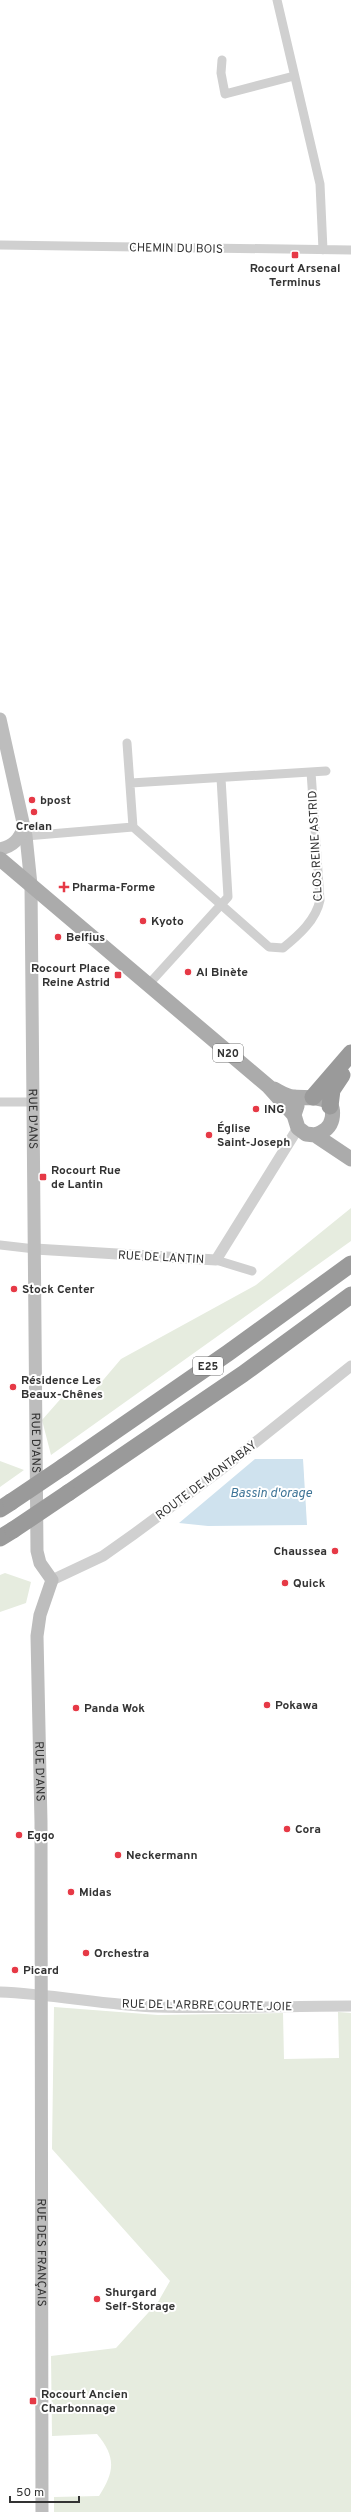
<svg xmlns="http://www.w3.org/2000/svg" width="351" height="2512" font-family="Overpass,sans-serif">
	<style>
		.green { fill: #e6ecdf }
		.water { fill: #cfe2ee }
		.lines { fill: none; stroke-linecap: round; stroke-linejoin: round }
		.minor { stroke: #d0d0d0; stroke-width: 9 }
		.tertiary { stroke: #d0d0d0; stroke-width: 11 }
		.secondary { stroke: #bdbdbd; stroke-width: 13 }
		.primary { stroke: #ababab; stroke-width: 15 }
		.motorway { stroke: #9a9a9a; stroke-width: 17 }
		.motorway-bridge { stroke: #9a9a9a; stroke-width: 17 }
		.poi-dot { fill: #e63946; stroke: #fff; stroke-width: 1.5 }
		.labels { text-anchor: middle; stroke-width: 4; stroke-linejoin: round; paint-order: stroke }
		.shield { fill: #fff; stroke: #707070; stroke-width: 1 }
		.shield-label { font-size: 11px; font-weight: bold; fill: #333 }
		.street-label { font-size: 12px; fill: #333; stroke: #fff }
		.poi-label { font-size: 12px; font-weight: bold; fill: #333; stroke: #fff; text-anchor: start }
		.water-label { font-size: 13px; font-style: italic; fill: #3f7597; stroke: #fff }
	</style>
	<rect width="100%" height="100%" fill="#fff"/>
	<path class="green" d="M351,1208V1241L51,1455L42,1420L64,1395L93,1392L121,1359L256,1285Z
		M0,1461L24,1470L0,1487Z
		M5,1573L31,1582L26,1603L0,1612V1575Z
		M54,2007L158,2015L283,2013L284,2059L339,2058L338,2012L351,2013V2512H54V2497L99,2496C115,2471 116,2457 97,2434L52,2436L51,2356L116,2348L158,2302L170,2281L52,2149Z"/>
	<path class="water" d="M255,1459H303L307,1525L208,1526L179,1523Z"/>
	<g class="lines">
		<path class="minor" d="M277,0L320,184L323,250
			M222,60L221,73L225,94L294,76
			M0,245L351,250
			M127,743L133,827L269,947L283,948C299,935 316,920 320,900L311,772
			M131,783L326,771
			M26,836L133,827
			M148,985L228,897L221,778
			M0,1102H34
			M0,1245L35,1249
			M216,1260L252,1271"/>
		<path class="tertiary" d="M35,1249L216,1260L298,1128
			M52,1580L103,1556L134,1534L222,1469L351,1366
			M0,1992C53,1994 104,2005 157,2007C221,2009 286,2006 351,2006"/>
		<g class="secondary">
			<path id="s1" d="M0,719L26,836L31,885L37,1551L40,1563L52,1580L40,1615L37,1636L41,1822L42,2512"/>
			<path d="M0,849C14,846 19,839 24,827"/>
		</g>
		<path class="primary" d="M0,859L268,1086L294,1115
			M274,1089C280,1092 287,1097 294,1097C308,1099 337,1092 332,1119C330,1128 324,1132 315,1135
			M297,1106L294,1115L298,1128L306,1134L315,1135L351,1159"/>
		<path class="motorway" d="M313,1097L351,1053
			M330,1106L332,1090L342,1075
			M63,1467L228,1353L351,1264
			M68,1493L243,1374L351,1295
			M0,1509L11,1502
			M0,1538L13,1530"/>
		<path class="motorway-bridge" d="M11,1502L63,1467
			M13,1530L68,1493"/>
	</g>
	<g class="poi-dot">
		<rect x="291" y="251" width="8" height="8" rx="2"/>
		<circle cx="32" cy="800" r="4"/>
		<circle cx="34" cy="812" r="4"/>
		<path d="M62 881h4v4h4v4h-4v4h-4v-4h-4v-4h4z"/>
		<circle cx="143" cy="921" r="4"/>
		<circle cx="58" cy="937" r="4"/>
		<circle cx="188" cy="972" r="4"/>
		<rect x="114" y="971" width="8" height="8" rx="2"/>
		<circle cx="256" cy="1109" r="4"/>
		<circle cx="209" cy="1135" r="4"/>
		<rect x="39" y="1173" width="8" height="8" rx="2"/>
		<circle cx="14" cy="1289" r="4"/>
		<circle cx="13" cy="1387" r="4"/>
		<circle cx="335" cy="1551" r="4"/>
		<circle cx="285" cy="1583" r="4"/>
		<circle cx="267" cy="1705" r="4"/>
		<circle cx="76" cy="1708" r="4"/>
		<circle cx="287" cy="1829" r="4"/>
		<circle cx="19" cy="1835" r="4"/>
		<circle cx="118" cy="1855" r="4"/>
		<circle cx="71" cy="1892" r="4"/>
		<circle cx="86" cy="1953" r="4"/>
		<circle cx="15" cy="1970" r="4"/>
		<circle cx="97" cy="2299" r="4"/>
		<rect x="29" y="2397" width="8" height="8" rx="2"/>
	</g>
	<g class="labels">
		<g class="shield">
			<rect x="213" y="1044" width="30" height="18" rx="3"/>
			<rect x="193" y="1357" width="30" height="18" rx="3"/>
		</g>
		<g class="shield-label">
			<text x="228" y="1057">N20</text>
			<text x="208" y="1370">E25</text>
		</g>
		<g class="street-label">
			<text transform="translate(176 248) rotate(1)" y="4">CHEMIN DU BOIS</text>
			<text transform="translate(315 846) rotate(-93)" y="4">CLOS REINE ASTRID</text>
			<text dy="4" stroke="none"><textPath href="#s1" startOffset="403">RUE D'ANS</textPath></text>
			<text transform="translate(161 1257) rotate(3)" y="4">RUE DE LANTIN</text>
			<text dy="4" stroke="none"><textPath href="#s1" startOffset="727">RUE D'ANS</textPath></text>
			<text transform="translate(206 1480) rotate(-37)" y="4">ROUTE DE MONTABAY</text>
			<text dy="4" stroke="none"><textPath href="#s1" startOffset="1062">RUE D'ANS</textPath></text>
			<text transform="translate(207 2005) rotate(1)" y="4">RUE DE L'ARBRE COURTE JOIE</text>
			<text dy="4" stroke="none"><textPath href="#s1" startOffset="1543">RUE DES FRANÇAIS</textPath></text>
		</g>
		<g class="poi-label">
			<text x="295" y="272" text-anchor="middle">Rocourt Arsenal<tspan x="295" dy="14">Terminus</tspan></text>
			<text x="40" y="804">bpost</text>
			<text x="34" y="830" text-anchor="middle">Crelan</text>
			<text x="72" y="891">Pharma-Forme</text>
			<text x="151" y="925">Kyoto</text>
			<text x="66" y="941">Belfius</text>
			<text x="110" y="972" text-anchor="end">Rocourt Place<tspan x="110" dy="14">Reine Astrid</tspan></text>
			<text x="196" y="976">Al Binète</text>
			<text x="264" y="1113">ING</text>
			<text x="217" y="1132">Église<tspan x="217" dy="14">Saint-Joseph</tspan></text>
			<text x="51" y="1174">Rocourt Rue<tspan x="51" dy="14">de Lantin</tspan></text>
			<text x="22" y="1293">Stock Center</text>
			<text x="21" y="1384">Résidence Les<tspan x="21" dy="14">Beaux-Chênes</tspan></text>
			<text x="327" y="1555" text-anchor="end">Chaussea</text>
			<text x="293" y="1587">Quick</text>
			<text x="275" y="1709">Pokawa</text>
			<text x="84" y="1712">Panda Wok</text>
			<text x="295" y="1833">Cora</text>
			<text x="27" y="1839">Eggo</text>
			<text x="126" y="1859">Neckermann</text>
			<text x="79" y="1896">Midas</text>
			<text x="94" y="1957">Orchestra</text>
			<text x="23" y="1974">Picard</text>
			<text x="105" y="2296">Shurgard<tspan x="105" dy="14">Self-Storage</tspan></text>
			<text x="41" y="2398">Rocourt Ancien<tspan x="41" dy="14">Charbonnage</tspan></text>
		</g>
		<g class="water-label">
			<text x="271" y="1497">Bassin d'orage</text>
		</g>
	</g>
	<path d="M10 2496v6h69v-6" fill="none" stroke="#333333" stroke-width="2"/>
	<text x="16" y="2496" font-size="12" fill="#333333" stroke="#ffffff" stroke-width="3" paint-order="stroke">50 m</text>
</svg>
